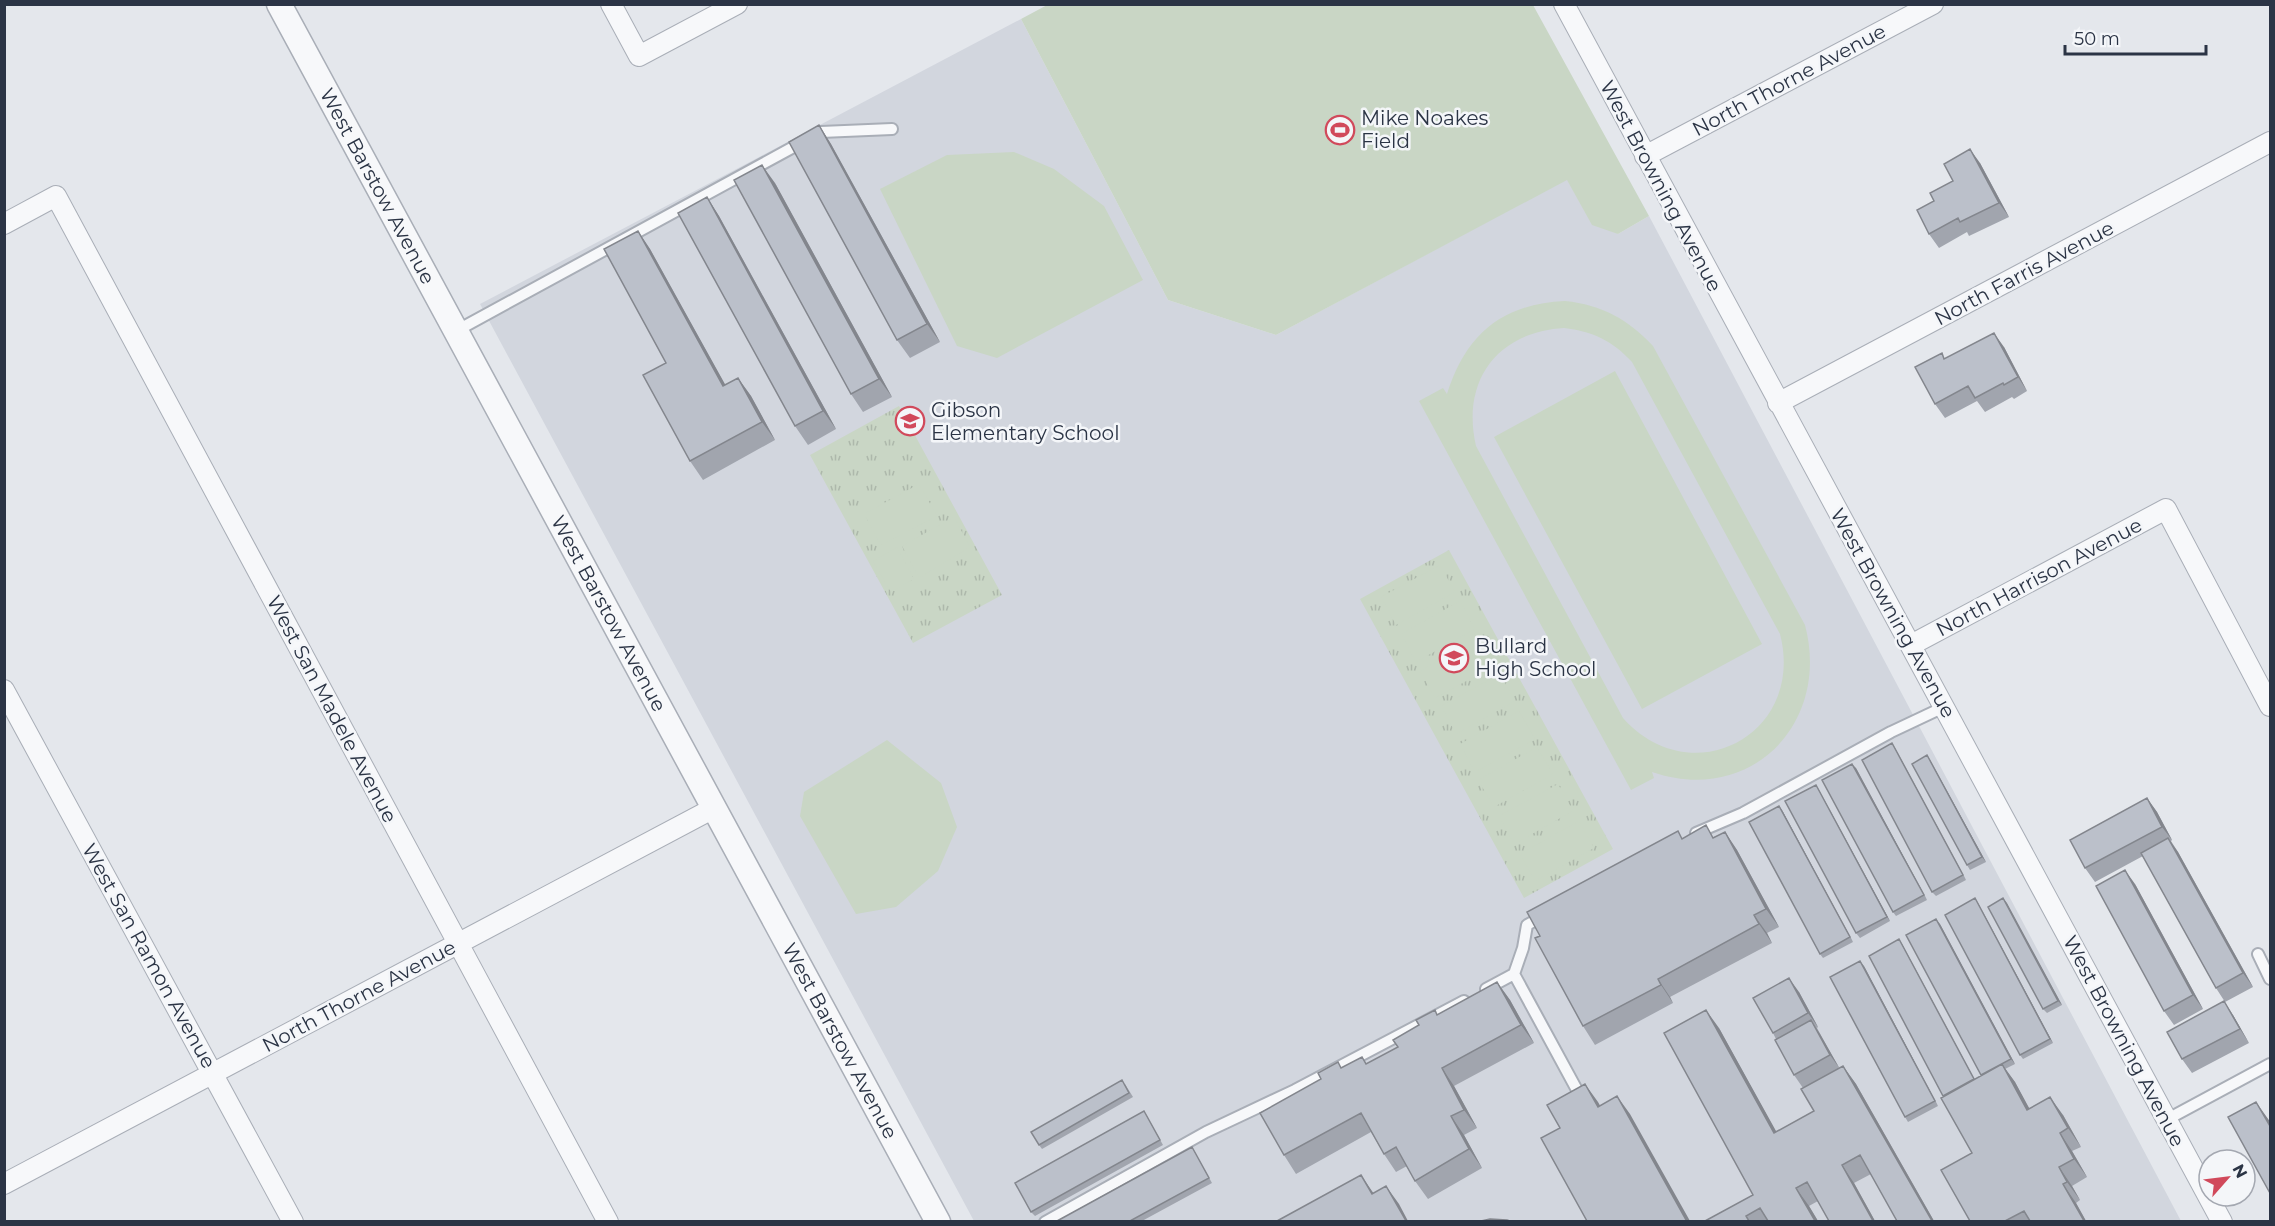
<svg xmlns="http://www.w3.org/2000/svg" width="2275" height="1226" font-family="Montserrat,sans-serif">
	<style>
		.built { fill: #d2d6de }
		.park { fill: url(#park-tufts) }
		.pitch { fill: #c9d6c5; fill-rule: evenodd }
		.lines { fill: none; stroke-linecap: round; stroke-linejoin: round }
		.service-casing { stroke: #a9aeb7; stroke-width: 14 }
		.minor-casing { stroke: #a9aeb7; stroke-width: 22 }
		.tertiary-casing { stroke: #a9aeb7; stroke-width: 27 }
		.service { stroke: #f7f8fa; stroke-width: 10 }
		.minor { stroke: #f7f8fa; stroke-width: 20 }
		.tertiary { stroke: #f7f8fa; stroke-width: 24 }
		.wall { fill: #a1a5ae }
		.shaded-wall { fill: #83868d }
		.building { fill: #bbc0ca; stroke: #83868d; stroke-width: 1.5 }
		.labels { text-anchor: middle; stroke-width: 5; stroke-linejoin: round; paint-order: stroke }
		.street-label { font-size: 20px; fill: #2b3445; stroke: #f4f6f9 }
		.poi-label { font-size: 20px; fill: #2b3445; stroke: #f4f6f9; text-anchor: start }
	</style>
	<defs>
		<pattern id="park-tufts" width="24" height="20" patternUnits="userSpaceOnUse" patternTransform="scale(1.5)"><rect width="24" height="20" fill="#c9d6c5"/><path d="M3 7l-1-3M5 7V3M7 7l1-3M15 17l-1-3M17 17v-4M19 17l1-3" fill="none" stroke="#adb8ab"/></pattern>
	</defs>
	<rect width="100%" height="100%" fill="#e4e7ec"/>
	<path class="built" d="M1021,19L1168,300L1276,335L1567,179L1618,234L1649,216L2181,1221H974L480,304Z"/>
	<path class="park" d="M899,406L1002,595L913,643L810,455Z
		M1449,550L1613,849L1524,898L1360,599Z"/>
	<path class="pitch" d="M1049,4L1533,5L1649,216L1618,234L1592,225L1567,180L1276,335L1168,300L1021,19Z
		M1014,152L1054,169L1104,206L1143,280L997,358L957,346L880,189L947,155Z
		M1565,301C1602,305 1628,319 1653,346L1805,625C1831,723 1751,806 1652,772L1654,778L1631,790L1419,401L1443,388L1447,394C1466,334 1502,304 1565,301ZM1564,328C1592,331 1613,341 1632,362L1780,634C1806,734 1692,795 1623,718L1476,446C1461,381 1497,332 1564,328Z
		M1615,371L1762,644L1642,709L1494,437Z
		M919,484L937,516L881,545L864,514Z
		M954,517L970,547L919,578L902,546Z
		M897,547L914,579L891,592L873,561Z
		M1440,565L1455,592L1396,625L1381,597Z
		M1460,601L1475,629L1416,662L1401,634Z
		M1479,638L1494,666L1435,698L1420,671Z
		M1500,674L1515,701L1456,734L1441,706Z
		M1519,711L1535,739L1475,772L1460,744Z
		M887,740L941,783L957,827L938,871L896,907L856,914L800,816L804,792Z
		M1537,747L1553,774L1494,807L1478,780Z
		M1558,784L1573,811L1514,844L1499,816Z
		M1579,821L1594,848L1535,881L1520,854Z"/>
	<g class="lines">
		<g class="service-casing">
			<path id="service" d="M456,331L821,132L892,129
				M1696,833L1743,813L1891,732L1944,707
				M2258,954L2270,979
				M1514,974L1577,1090
				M1486,989L1514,974L1523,948L1527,925L1545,915
				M2166,1120L2270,1064
				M1045,1222L1206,1132L1295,1090L1464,1001"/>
		</g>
		<g class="minor-casing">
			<path id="minor" d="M611,4L639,56L737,4
				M1564,4L2222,1222
				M1645,156L1933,4
				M4,224L56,196L608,1222
				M1778,403L2270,142
				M1911,645L2166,509L2270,706
				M4,690L293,1222
				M4,1184L714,808"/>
		</g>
		<g class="tertiary-casing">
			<g id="tertiary">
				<path id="s1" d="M279,4L938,1222"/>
			</g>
		</g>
		<use href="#service" class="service"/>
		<use href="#minor" class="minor"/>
		<use href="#tertiary" class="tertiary"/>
	</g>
	<path class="wall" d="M819,125L831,144L940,342L910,358L897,340Z
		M1980,163L2009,217L1969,236L1967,232L1939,248L1929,234L1953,181Z
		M775,183L892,397L863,412L851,394Z
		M707,197L719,216L836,429L808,445L795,426Z
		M638,231L650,249L725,385L738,378L751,396L775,440L703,480L690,461L666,363Z
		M2004,347L2027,391L2014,399L2012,397L1985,412L1977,401L1945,418L1935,404L1945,358Z
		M1895,748L1966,880L1936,896L1932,892Z
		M1927,755L1986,862L1970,870L1967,865Z
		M1856,768L1927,900L1896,916L1893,912Z
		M1816,785L1890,921L1860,938L1856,933Z
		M2147,798L2157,812L2172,840L2171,841L2178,852L2253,987L2225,1002L2216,988L2143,856L2095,882L2085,868Z
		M1782,810L1853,942L1823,958L1820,954Z
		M1725,832L1737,850L1779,927L1767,933L1772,943L1670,997L1673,1003L1595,1045L1583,1026L1540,936L1683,838L1714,837Z
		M2135,884L2203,1009L2174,1025L2164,1011Z
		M2003,898L2062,1005L2047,1013L2043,1009Z
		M1978,903L2053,1043L2023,1059L2020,1055Z
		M1940,924L2015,1064L2005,1069L2015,1082L2029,1109L2063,1115L2081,1147L2072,1151L2087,1177L2072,1186L2080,1200L2076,1203L2086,1221H1970L1972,1153L1944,1096L1902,944L1974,1079L1981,1076Z
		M1864,966L1938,1106L1908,1122L1905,1117Z
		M1497,982L1510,1000L1534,1043L1454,1086L1477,1128L1464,1135L1482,1168L1428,1199L1415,1181L1407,1166L1396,1172L1384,1154L1371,1132L1296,1174L1284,1155L1338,1062L1341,1068L1362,1057L1367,1064L1398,1047L1438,1015Z
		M1799,992L1818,1027L1817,1028L1839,1068L1843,1066L1856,1084L1934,1221H1897L1871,1174L1854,1183L1875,1221H1829L1818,1201L1809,1206L1818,1221H1705L1753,1195L1719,1028L1776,1132L1814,1111L1803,1088L1794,1075L1773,1033Z
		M2233,1015L2249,1043L2192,1073L2182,1059Z
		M1125,1084L1133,1097L1042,1149L1039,1145Z
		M1144,1111L1163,1145L1035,1216L1031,1212Z
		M1192,1147L1212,1183L1142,1221H1057Z"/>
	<path class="shaded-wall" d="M819,125L831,144L940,342L927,324Z
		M1970,149L1980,163L2009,217L1999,203Z
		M762,165L775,183L892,397L879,379Z
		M707,197L719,216L836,429L823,411Z
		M638,231L650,249L736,404L723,386Z
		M1994,333L2004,347L2027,391L2018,377Z
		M738,378L751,396L775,440L762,422Z
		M1892,743L1895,748L1966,880L1963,875Z
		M1927,755L1930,760L1986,862L1982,857Z
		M1852,764L1856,768L1927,900L1924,895Z
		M1816,785L1819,790L1890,921L1887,917Z
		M2147,798L2157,812L2172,840L2162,827Z
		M1779,806L1782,810L1853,942L1850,937Z
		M1725,832L1737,850L1779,927L1766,909Z
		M2168,838L2178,852L2253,987L2243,973Z
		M2125,870L2135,884L2203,1009L2193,995Z
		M1975,898L1978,903L2053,1043L2050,1039Z
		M2003,898L2007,903L2062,1005L2058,1001Z
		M1754,915L1767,933L1772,943L1759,924Z
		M1936,919L1940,924L2015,1064L2011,1059Z
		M1899,939L1902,944L1977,1084L1974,1079Z
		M1860,961L1864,966L1938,1106L1935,1101Z
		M1789,978L1799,992L1818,1027L1808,1013Z
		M1658,979L1670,997L1673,1003L1661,985Z
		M1497,982L1510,1000L1534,1043L1521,1025Z
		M2224,1001L2233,1015L2249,1043L2240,1029Z
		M1706,1010L1719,1028L1787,1151L1774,1133Z
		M1811,1020L1820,1034L1840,1069L1830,1055Z
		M2002,1064L2015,1082L2040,1128L2027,1110Z
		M1843,1066L1856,1084L1934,1221H1932Z
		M1442,1068L1454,1086L1477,1128L1464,1110Z
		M1585,1084L1598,1102L1611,1125L1598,1107Z
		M1617,1096L1630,1114L1690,1221H1687L1686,1220Z
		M2050,1097L2063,1115L2081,1147L2068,1128Z
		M2256,1102L2271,1123V1128Z
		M1451,1116L1464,1135L1482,1168L1469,1149Z
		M2060,1133L2072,1151L2087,1177L2074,1159Z
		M1842,1165L1854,1183L1875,1221H1873Z
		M2059,1167L2072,1186L2080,1200L2067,1182Z
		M1361,1175L1374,1194H1372Z
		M2063,1184L2076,1203L2086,1221H2084Z
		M1386,1186L1399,1204L1408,1221H1406Z
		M1796,1188L1809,1206L1818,1221H1815Z"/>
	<path class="building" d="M819,125L927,324L897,340L789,142Z
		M1970,149L1999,203L1960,222L1958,218L1929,234L1917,210L1934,201L1930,193L1953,181L1944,164Z
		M762,165L879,379L851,394L734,180Z
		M707,197L823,411L795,426L678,213Z
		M638,231L723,386L738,378L762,422L690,461L643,375L666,363L604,249Z
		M1994,333L2018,377L2004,385L2003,383L1975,398L1968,386L1935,404L1915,367L1942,353L1944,359Z
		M1892,743L1963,875L1932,892L1862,760Z
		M1927,755L1982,857L1967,865L1912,764Z
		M1852,764L1924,895L1893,912L1822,780Z
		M1816,785L1887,917L1856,933L1785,801Z
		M2147,798L2162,827L2085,868L2070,840Z
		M1779,806L1850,937L1820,954L1749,822Z
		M1706,825L1713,838L1725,832L1766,909L1754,915L1759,924L1658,979L1661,985L1583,1026L1535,938L1540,936L1527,912L1678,831L1682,839Z
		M2168,838L2243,973L2216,988L2141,853Z
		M2125,870L2193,995L2164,1011L2096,886Z
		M1975,898L2050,1039L2020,1055L1945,915Z
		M2003,898L2058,1001L2043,1009L1988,907Z
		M1936,919L2011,1059L1981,1075L1906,935Z
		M1899,939L1974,1079L1943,1096L1869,956Z
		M1860,961L1935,1101L1905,1117L1830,977Z
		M1789,978L1808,1013L1773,1033L1753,998Z
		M1497,982L1521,1025L1442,1068L1464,1110L1451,1116L1469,1149L1415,1181L1396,1147L1384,1154L1361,1113L1284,1155L1260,1113L1321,1079L1318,1073L1338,1062L1341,1068L1362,1057L1366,1064L1398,1047L1393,1040L1419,1025L1416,1020L1435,1010L1437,1015Z
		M2224,1001L2240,1029L2182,1059L2167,1032Z
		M1706,1010L1774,1133L1814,1111L1801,1089L1843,1066L1932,1221H1897L1860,1155L1842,1165L1873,1221H1829L1807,1182L1796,1188L1815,1221H1768L1760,1208L1746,1216L1749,1221H1705L1753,1195L1664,1033Z
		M1811,1020L1830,1055L1794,1075L1775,1040Z
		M2002,1064L2027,1110L2050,1097L2068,1128L2060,1133L2074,1159L2059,1167L2067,1182L2063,1184L2084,1221H2030L2024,1211L2005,1221H1970L1941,1170L1972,1153L1941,1098Z
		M1122,1080L1129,1093L1039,1145L1031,1132Z
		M1585,1084L1598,1107L1617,1096L1686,1220L1684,1221H1587L1541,1138L1560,1128L1547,1105Z
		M2256,1102L2271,1128V1195L2228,1117Z
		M1144,1111L1160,1140L1031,1212L1015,1183Z
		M1192,1147L1209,1178L1130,1221H1057Z
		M1361,1175L1372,1194L1386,1186L1406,1221H1277Z
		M1490,1219L1507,1220L1510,1221H1481Z"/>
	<defs>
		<g id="stadium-ring" transform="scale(1.5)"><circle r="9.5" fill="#f4f6f9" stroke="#d1495b" stroke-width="1.5"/><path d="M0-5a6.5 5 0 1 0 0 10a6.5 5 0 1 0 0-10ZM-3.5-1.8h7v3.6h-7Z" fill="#d1495b"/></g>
		<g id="school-ring" transform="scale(1.5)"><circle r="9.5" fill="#f4f6f9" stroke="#d1495b" stroke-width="1.5"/><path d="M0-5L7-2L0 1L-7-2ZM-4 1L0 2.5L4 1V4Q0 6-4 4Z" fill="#d1495b"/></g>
	</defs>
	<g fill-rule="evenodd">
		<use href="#stadium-ring" x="1340" y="130"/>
		<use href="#school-ring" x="910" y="421"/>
		<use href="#school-ring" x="1454" y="658"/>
	</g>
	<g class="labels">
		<g class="street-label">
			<text transform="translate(1789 80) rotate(-28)" y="7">North Thorne Avenue</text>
			<text dy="7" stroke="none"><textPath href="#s1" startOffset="207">West Barstow Avenue</textPath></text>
			<text transform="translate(1661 186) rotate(62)" y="7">West Browning Avenue</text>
			<text transform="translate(2024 273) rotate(-28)" y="7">North Farris Avenue</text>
			<text transform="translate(2039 577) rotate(-28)" y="7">North Harrison Avenue</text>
			<text dy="7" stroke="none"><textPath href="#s1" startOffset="693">West Barstow Avenue</textPath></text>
			<text transform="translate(1893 613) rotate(61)" y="7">West Browning Avenue</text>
			<text transform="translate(332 709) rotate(62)" y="7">West San Madele Avenue</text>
			<text transform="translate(149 956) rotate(61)" y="7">West San Ramon Avenue</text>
			<text transform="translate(359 996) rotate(-28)" y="7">North Thorne Avenue</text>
			<text dy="7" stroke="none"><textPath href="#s1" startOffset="1179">West Barstow Avenue</textPath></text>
			<text transform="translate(2124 1041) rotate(62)" y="7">West Browning Avenue</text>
		</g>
		<g class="poi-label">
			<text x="1361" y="125">Mike Noakes<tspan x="1361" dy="23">Field</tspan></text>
			<text x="931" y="417">Gibson<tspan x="931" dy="23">Elementary School</tspan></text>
			<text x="1475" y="653">Bullard<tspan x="1475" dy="23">High School</tspan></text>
		</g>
	</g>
	<rect width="2275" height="1226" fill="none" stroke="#2b3445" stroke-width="12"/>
	<g transform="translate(2227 1178) rotate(62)"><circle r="28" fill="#f4f6f9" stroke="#a4a8b1" stroke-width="1.5"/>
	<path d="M0-4.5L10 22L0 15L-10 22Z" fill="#d1495b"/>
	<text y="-9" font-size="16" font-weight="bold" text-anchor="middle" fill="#2b3445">N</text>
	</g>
	<path d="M2065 45v9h141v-9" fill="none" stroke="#2b3445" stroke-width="3"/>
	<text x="2074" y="45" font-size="18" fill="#2b3445" stroke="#f4f6f9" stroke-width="4.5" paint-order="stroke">50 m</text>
</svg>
